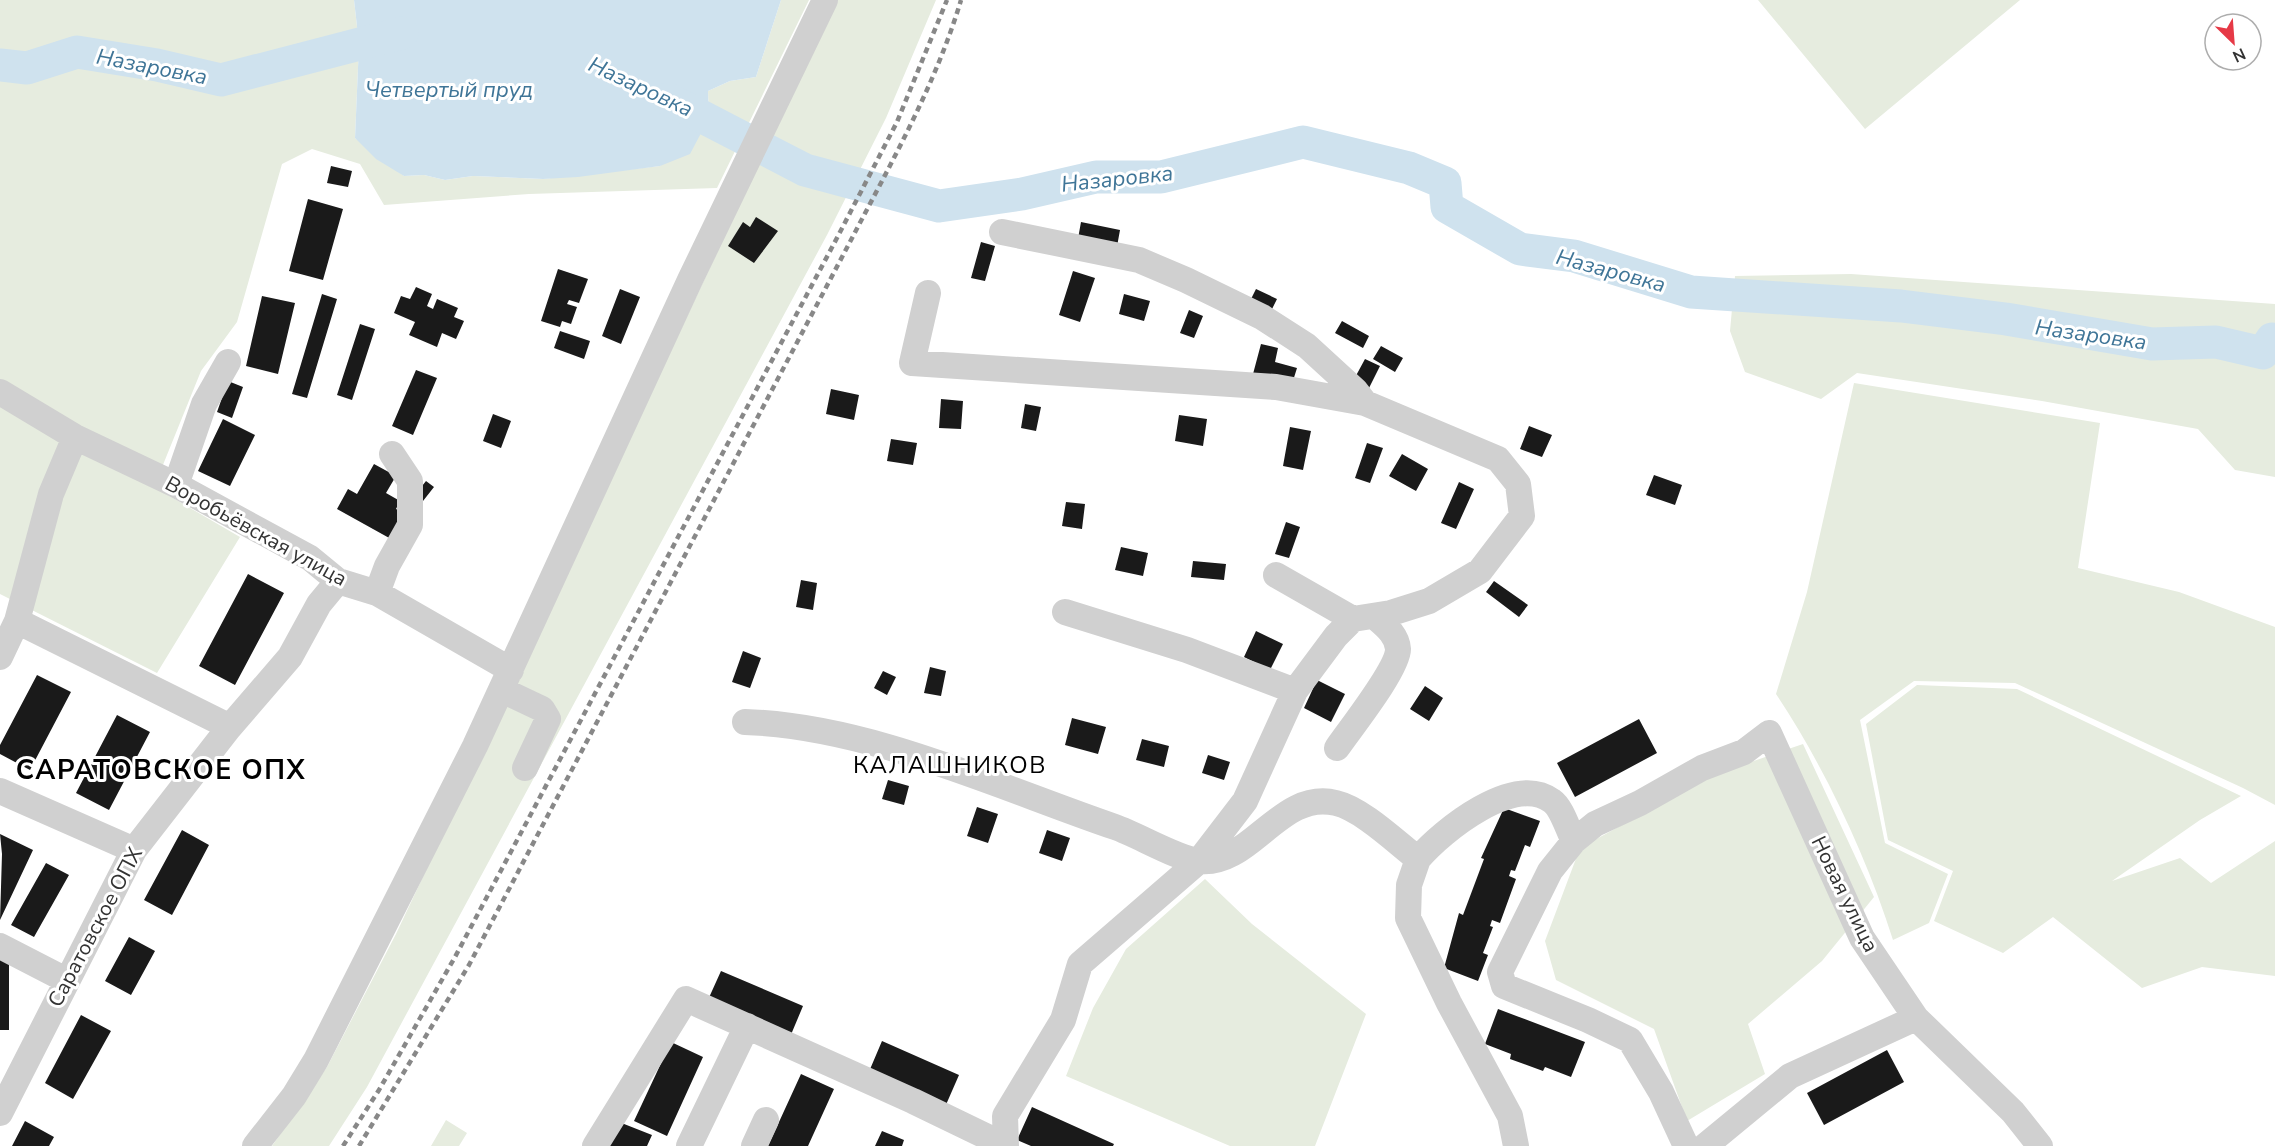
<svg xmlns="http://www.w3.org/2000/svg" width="2275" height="1146" font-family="'Nunito Sans',sans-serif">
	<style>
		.green { fill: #e6ecdf }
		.water { fill: #cfe2ee }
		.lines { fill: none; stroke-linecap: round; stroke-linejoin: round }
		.river { stroke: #cfe2ee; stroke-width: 33 }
		.building { fill: #1a1a1a }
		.minor { stroke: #d0d0d0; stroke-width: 26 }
		.rail { stroke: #888; stroke-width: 4.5; stroke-dasharray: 6 4.5; stroke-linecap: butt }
		.labels { text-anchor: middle; stroke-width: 6; stroke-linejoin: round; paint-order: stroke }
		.street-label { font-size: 21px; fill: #333; stroke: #fff }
		.water-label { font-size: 22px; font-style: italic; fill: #3f7597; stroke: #fff }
		.quarter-label { font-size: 24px; letter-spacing: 1.5px; fill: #000; stroke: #fff }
		.district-label { font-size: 27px; font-weight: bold; letter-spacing: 1.5px; fill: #000; stroke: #fff }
	</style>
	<rect width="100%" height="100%" fill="#fff"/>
	<path class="green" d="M0,0H354L359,44L355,138L404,176L424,175L445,180L473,176L543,179L660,166L709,118L708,91L730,81L756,77L781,0H809L717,188L529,194L384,205L360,164L312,149L282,164L237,322L201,371L154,487L240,537L157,673L0,594Z
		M836,0H936L886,118L827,235L367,1087L329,1146H272L327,1067L396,934Z
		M1758,0H2020L1865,129Z
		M1851,274L2275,304V477L2235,470L2198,429L2042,401L1857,373L1821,399L1745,372L1730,331L1735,276Z
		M1854,383L2100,423L2078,568L2179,592L2275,627V805L2243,788L2015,683L1914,681L1860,720L1885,843L1948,874L1929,923L1893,940C1867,857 1824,766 1776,694L1807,592Z
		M1917,685L2017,689L2241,796L2200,820L2112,881L2180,858L2211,883L2275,841V976L2202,967L2142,988L2053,917L2003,953L1934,921L1953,871L1888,840L1866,724Z
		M1803,744L1874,897L1822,961L1748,1024L1765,1074L1687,1121L1654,1029L1556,980L1545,941L1580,848L1713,775Z
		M1205,879L1252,924L1366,1014L1315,1146H1230L1066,1076L1093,1008L1126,949Z
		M446,1120L467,1133L459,1146H431Z"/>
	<path class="water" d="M354,0H781L756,77L730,81L708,91L709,118L690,154L660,166L578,177L543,179L473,176L445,180L424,175L404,176L376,159L355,138L359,44Z"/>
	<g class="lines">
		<path class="river" d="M0,65L27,68L77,52L157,65L221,80L402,33
			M668,99L805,170L939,206L1022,194L1096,177H1161L1303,142L1409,168L1445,183L1447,207L1520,249L1574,256L1691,292L1901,306L2006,319L2152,344L2216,342L2263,353L2272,339L2275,340"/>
	</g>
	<path class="building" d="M331,166L352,171L348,187L327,183Z
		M308,199L343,209L323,280L289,271Z
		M756,217L778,231L754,263L728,246L743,222L750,227Z
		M1081,222L1120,230L1116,252L1077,244Z
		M981,242L995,246L985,281L971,278Z
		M558,269L588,279L579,303L569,300L567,304L577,307L571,324L562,321L560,327L541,321Z
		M1073,271L1095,278L1080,322L1059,315Z
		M416,287L432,294L427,306L433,309L437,299L458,308L454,317L464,321L456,339L442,333L437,347L409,335L415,322L394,313L401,296L410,299Z
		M620,289L640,297L621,344L602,336Z
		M1256,289L1277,299L1269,315L1248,305Z
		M322,294L337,299L307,398L292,394Z
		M1124,294L1150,301L1144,321L1119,314Z
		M262,296L295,303L278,374L246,366Z
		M1189,310L1203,316L1194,338L1180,333Z
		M1342,321L1369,336L1363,348L1335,333Z
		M360,324L375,329L352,400L337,395Z
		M560,331L590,341L584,359L554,348Z
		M1261,344L1278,348L1275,362L1297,368L1292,384L1253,374Z
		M1381,346L1403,358L1395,372L1373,359Z
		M1365,359L1380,366L1368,390L1352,383Z
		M416,370L437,378L413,435L392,426Z
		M228,381L243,387L232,418L217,412Z
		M831,389L859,395L854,420L826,414Z
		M941,399L963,401L961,429L939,428Z
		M1025,404L1041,407L1036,431L1021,428Z
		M493,414L511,421L501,448L483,441Z
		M1179,415L1207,419L1203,446L1175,441Z
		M223,419L255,435L230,486L198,471Z
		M1529,426L1552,435L1542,457L1520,449Z
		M1290,427L1311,431L1303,470L1283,466Z
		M891,439L917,443L913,465L887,461Z
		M1367,443L1383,448L1370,483L1355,478Z
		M1402,454L1428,469L1416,491L1389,476Z
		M374,464L396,476L386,493L400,501L396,509L404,513L391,539L337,509L348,489L357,494Z
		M1654,475L1682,485L1675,505L1646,495Z
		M426,481L434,487L423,501L415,495Z
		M1459,482L1474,489L1456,529L1441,523Z
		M1066,502L1085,504L1082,529L1062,526Z
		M1286,522L1300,527L1289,558L1275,554Z
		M1121,547L1148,553L1143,576L1115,570Z
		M1193,561L1226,564L1224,580L1191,577Z
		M248,574L284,593L235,685L199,666Z
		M801,580L817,583L813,610L796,607Z
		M1494,581L1528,605L1519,617L1486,592Z
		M1256,631L1283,644L1270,670L1244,657Z
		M743,651L761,658L750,688L732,682Z
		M930,667L946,671L941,696L924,693Z
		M883,671L896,677L887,695L874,688Z
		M37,675L71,692L30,770L0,754V745Z
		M1317,680L1345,694L1331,722L1304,708Z
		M1425,686L1443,698L1429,721L1410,709Z
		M117,715L150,732L109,810L76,793Z
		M1072,718L1106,727L1098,754L1065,745Z
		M1639,719L1657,753L1575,797L1557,763Z
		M1142,739L1169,746L1164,767L1136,760Z
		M1208,755L1230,762L1224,780L1202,773Z
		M888,780L909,786L904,805L882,799Z
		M977,807L998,814L988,843L967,836Z
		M1504,808L1540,821L1530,847L1525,845L1515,871L1511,870L1509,876L1516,879L1500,923L1492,920L1490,926L1493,927L1483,953L1488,955L1478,981L1444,968L1459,913L1463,915L1484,859L1481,858Z
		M182,830L209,845L172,915L144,900Z
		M1047,830L1070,838L1062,861L1039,853Z
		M0,834L33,850L0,920L2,854Z
		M46,863L69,875L34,937L11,925Z
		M129,937L155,951L131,995L105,981Z
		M0,957H9V1030H0Z
		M721,971L803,1006L790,1037L707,1002Z
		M1498,1009L1585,1042L1571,1077L1545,1067L1543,1071L1510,1059L1511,1054L1485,1044Z
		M81,1015L111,1031L73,1099L45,1083Z
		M882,1041L959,1075L945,1107L868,1074Z
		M671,1042L703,1057L667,1136L634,1121Z
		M1887,1050L1904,1082L1824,1125L1807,1093Z
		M801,1074L834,1089L808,1146H768Z
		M1032,1107L1114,1144L1113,1146H1031L1017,1140Z
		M25,1121L54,1137L49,1146H12Z
		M619,1122L652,1135L647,1146H609Z
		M882,1131L904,1140L902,1146H875Z"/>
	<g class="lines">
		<path class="minor" d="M1002,232L1139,260L1186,280L1262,317L1307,346L1355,390L1365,403
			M928,293L912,363L1276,387L1365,403L1498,459L1518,484L1522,516L1480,571L1429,601L1391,613L1353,619L1336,636L1295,691L1245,801L1199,861L1080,964L1063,1020L1005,1116L1006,1146
			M0,392L75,437L176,485L310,558L338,581L377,593L511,670
			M176,485L204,404L228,362
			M1276,575L1353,619
			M377,593L387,566L410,525V481L392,454
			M1065,612L1187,650L1295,691
			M17,621L220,722L228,729
			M0,657L17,621L51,494L75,437
			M502,690L542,709L548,719L525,768
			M745,722C869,726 998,787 1115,827C1138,835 1178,859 1199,861C1251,867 1280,789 1336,803C1362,809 1396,842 1418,859C1443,830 1514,773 1552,801C1562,808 1568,830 1574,841
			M1337,748C1350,729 1398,669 1398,649C1397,634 1384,625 1374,616
			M0,791L134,850
			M1418,859L1409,885L1408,918L1449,1003L1510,1116L1516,1146
			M0,946L66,980
			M0,1113L134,850L228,729L290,657L319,604L338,581
			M255,1146L294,1096L316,1060L475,746L690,280L825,0
			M595,1146L686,999L913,1101L1006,1146
			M689,1146L747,1026
			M754,1146L766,1120
			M1686,1146L1661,1092L1630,1040L1588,1020L1504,986L1500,972L1550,871L1574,841L1595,824L1640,803L1702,768L1744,752L1769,733L1862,938L1916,1018L2013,1112L2040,1146
			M1705,1146L1790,1076L1916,1018"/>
		<path class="rail" d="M343,1146L379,1090L455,957L838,236L897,122L947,0
			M359,1146L469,965L851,240C891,163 936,84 961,0"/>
	</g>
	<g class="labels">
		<g class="street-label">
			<text transform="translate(256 531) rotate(29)" y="7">Воробьёвская улица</text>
			<text transform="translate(1845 894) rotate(64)" y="7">Новая улица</text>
			<text transform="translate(95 927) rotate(-62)" y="7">Саратовское ОПХ</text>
		</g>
		<g class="water-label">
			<text transform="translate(152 66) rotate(11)" y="8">Назаровка</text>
			<text transform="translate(641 86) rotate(25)" y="8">Назаровка</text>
			<text x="449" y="97">Четвертый пруд</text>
			<text transform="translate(1117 178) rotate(-6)" y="8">Назаровка</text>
			<text transform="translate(1611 270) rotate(15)" y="8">Назаровка</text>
			<text transform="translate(2091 334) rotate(8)" y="8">Назаровка</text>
		</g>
		<g class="quarter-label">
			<text x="950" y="773">КАЛАШНИКОВ</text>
		</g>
		<g class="district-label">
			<text x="161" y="779">САРАТОВСКОЕ ОПХ</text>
		</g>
	</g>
	<g transform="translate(2233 42) rotate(155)"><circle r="28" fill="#ffffff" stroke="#adadad" stroke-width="1.5"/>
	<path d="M0-4.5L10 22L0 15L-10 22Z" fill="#e63946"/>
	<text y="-9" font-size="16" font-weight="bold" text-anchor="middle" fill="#333333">N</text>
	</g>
</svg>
